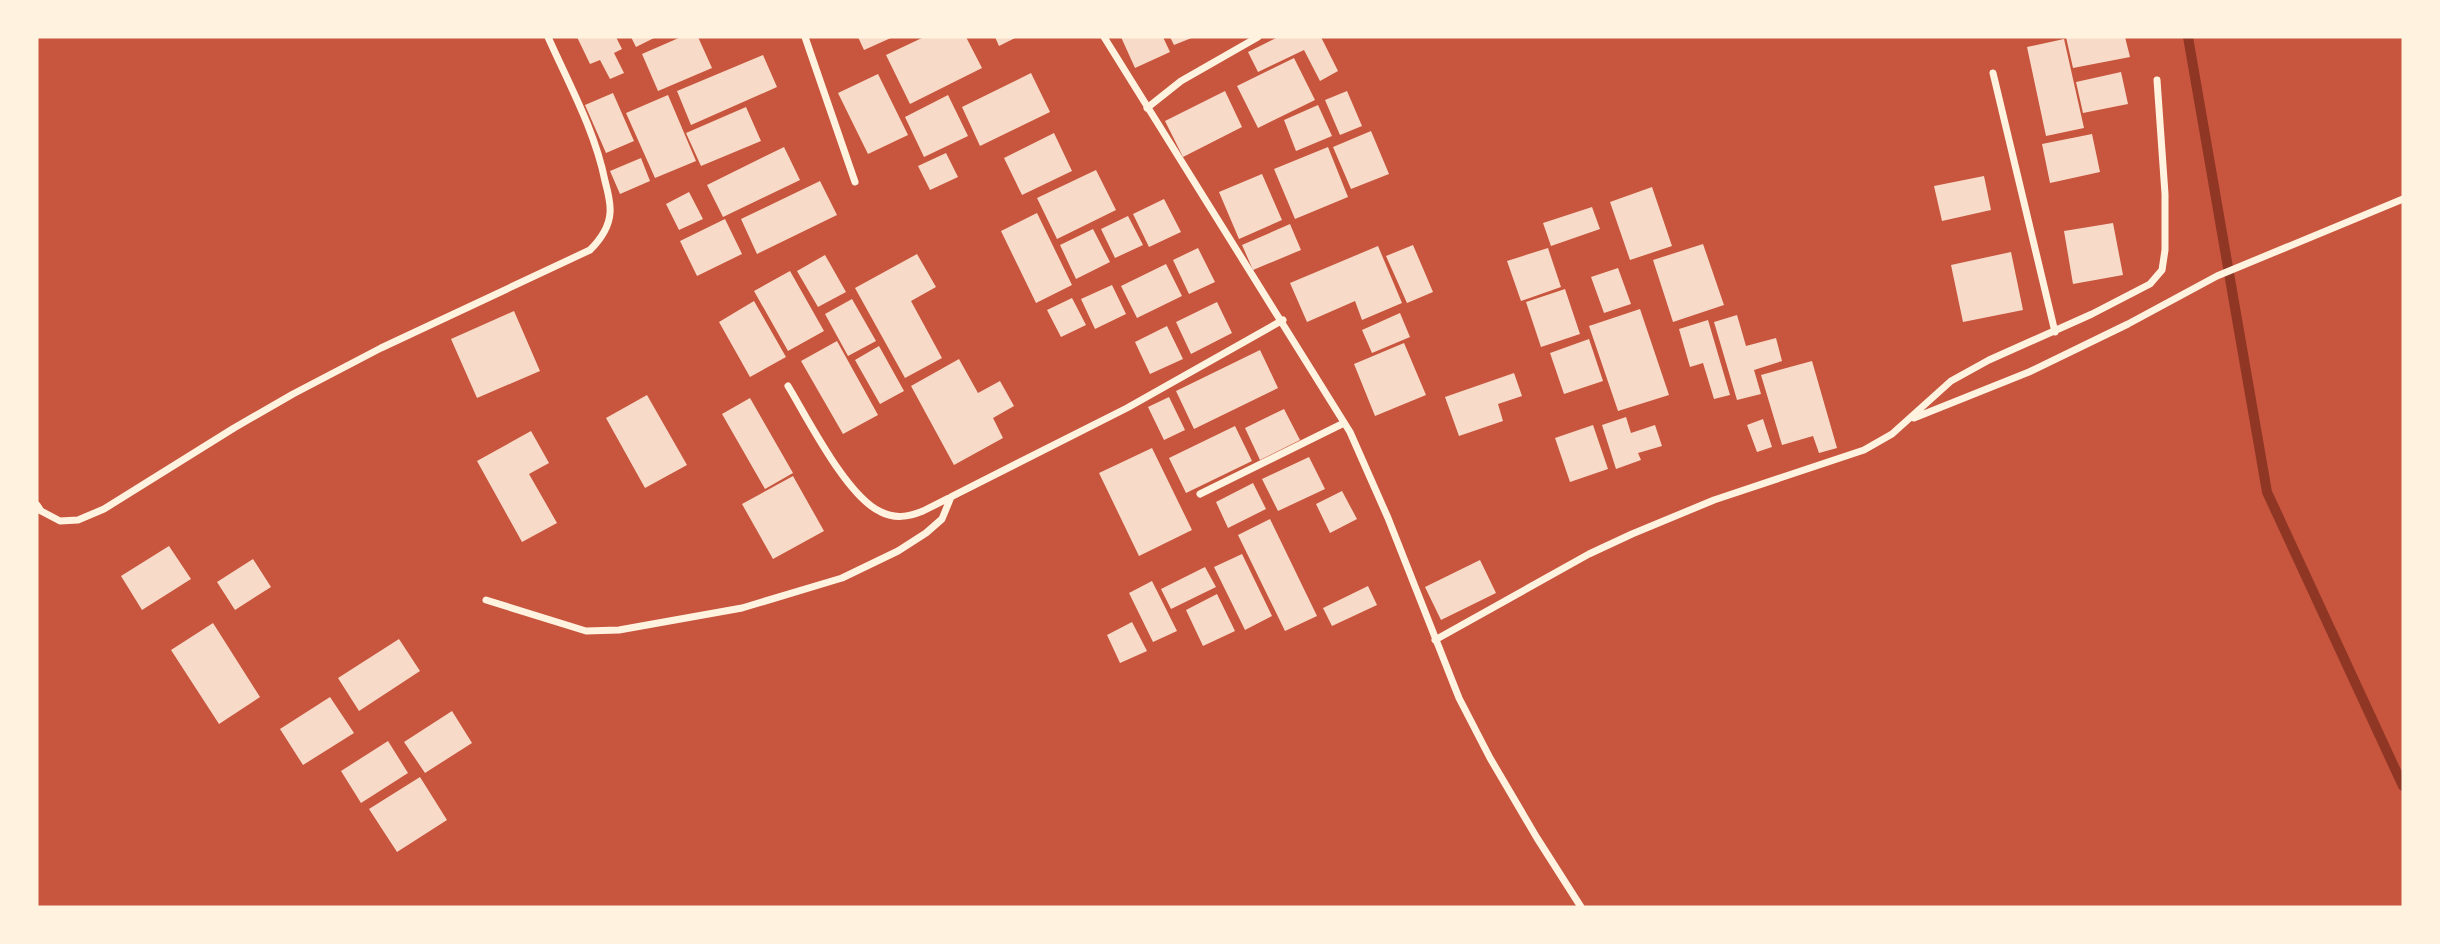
<svg xmlns="http://www.w3.org/2000/svg" width="2440" height="944" font-family="'Fira Sans Condensed',sans-serif">
	<style>
		.lines { fill: none; stroke-linecap: round; stroke-linejoin: round }
		.stream { stroke: #8f3625; stroke-width: 10 }
		.building { fill: #f7dbc8 }
		.minor { stroke: #fff3e0; stroke-width: 7 }
	</style>
	<rect width="100%" height="100%" fill="#c8553d"/>
	<g class="lines">
		<path class="stream" d="M2188,37L2267,492L2403,786"/>
	</g>
	<path class="building" d="M577,37H616L622,49L614,53L624,73L610,79L600,60L590,64Z
		M631,37H656L636,47Z
		M681,37H698L712,68L658,91L642,54Z
		M858,37H893L864,50Z
		M924,37H966L982,68L910,104L886,55Z
		M995,37H1017L999,46Z
		M1121,37H1163L1170,52L1135,68Z
		M1170,37H1194L1174,45Z
		M1278,37H1321L1338,71L1320,81L1304,50L1258,72L1248,52Z
		M2066,37H2125L2130,57L2073,68Z
		M2064,39L2084,128L2046,136L2027,47Z
		M763,55L777,87L691,125L677,91Z
		M1294,58L1315,100L1258,128L1237,86Z
		M2121,72L2128,104L2083,113L2076,82Z
		M1031,73L1050,112L980,146L962,107Z
		M878,74L908,135L868,154L838,93Z
		M1225,91L1242,127L1183,157L1165,121Z
		M1347,91L1362,126L1340,135L1325,100Z
		M613,93L634,141L606,153L585,105Z
		M668,95L696,161L655,178L626,113Z
		M948,95L968,136L924,157L905,117Z
		M1318,105L1332,136L1296,151L1284,120Z
		M746,107L761,141L701,166L686,133Z
		M1371,131L1389,174L1351,189L1333,147Z
		M1054,133L1072,171L1022,195L1004,158Z
		M2092,134L2100,172L2050,183L2042,144Z
		M784,147L800,180L723,217L707,185Z
		M1328,147L1348,197L1295,219L1274,169Z
		M946,153L958,177L930,190L918,166Z
		M641,158L650,181L620,194L610,171Z
		M1096,170L1116,210L1057,239L1037,198Z
		M1262,174L1282,220L1239,239L1219,192Z
		M1984,176L1991,210L1942,221L1934,186Z
		M820,181L837,215L757,254L741,219Z
		M1652,187L1672,246L1630,260L1610,202Z
		M689,192L703,219L679,230L666,204Z
		M1164,199L1181,232L1149,247L1133,214Z
		M1592,207L1600,229L1551,246L1543,223Z
		M1037,213L1072,285L1036,303L1001,231Z
		M1128,216L1143,245L1115,258L1101,229Z
		M725,219L742,254L697,276L680,241Z
		M2113,223L2123,275L2073,284L2064,231Z
		M1290,224L1301,250L1253,270L1242,245Z
		M1093,229L1110,262L1076,279L1060,245Z
		M1703,244L1724,305L1673,322L1653,260Z
		M1413,245L1433,292L1407,303L1386,256Z
		M1378,246L1402,303L1362,320L1355,301L1307,322L1290,283Z
		M1198,248L1215,282L1189,294L1173,260Z
		M1548,248L1561,287L1521,301L1507,261Z
		M2011,252L2023,310L1963,322L1951,265Z
		M917,254L936,287L911,301L942,358L905,378L855,288Z
		M825,255L846,292L818,307L797,271Z
		M1166,264L1182,296L1137,318L1121,286Z
		M1618,268L1631,304L1604,313L1591,277Z
		M790,271L824,331L788,351L754,291Z
		M1112,285L1126,314L1095,329L1081,299Z
		M1565,289L1580,334L1541,347L1526,302Z
		M1072,298L1086,325L1061,337L1047,310Z
		M852,299L876,341L848,356L825,314Z
		M754,301L786,357L750,377L719,322Z
		M1217,302L1232,333L1191,354L1176,322Z
		M1640,309L1669,395L1618,411L1589,326Z
		M514,311L540,371L477,398L451,339Z
		M1400,313L1410,337L1372,353L1362,330Z
		M1737,315L1746,346L1776,338L1782,361L1754,370L1761,394L1737,400L1714,322Z
		M1708,320L1730,395L1714,399L1703,363L1690,367L1679,329Z
		M1167,326L1183,359L1150,374L1135,342Z
		M1589,339L1603,381L1564,394L1550,353Z
		M837,341L878,415L843,434L801,361Z
		M1404,343L1426,395L1375,416L1354,364Z
		M879,346L904,391L880,404L855,360Z
		M1260,350L1278,388L1194,429L1176,391Z
		M959,359L978,393L1000,381L1014,406L993,418L1003,438L954,465L911,386Z
		M1812,361L1837,448L1819,453L1813,436L1782,445L1761,375Z
		M1514,373L1522,396L1498,404L1503,421L1459,436L1445,397Z
		M647,395L687,465L645,488L606,418Z
		M1169,397L1185,430L1164,440L1148,407Z
		M750,398L793,473L765,489L722,414Z
		M1284,409L1300,440L1260,460L1245,428Z
		M1626,417L1631,433L1655,425L1662,446L1638,453L1641,460L1616,469L1602,425Z
		M1763,419L1772,447L1757,452L1747,425Z
		M1593,425L1608,469L1570,482L1555,438Z
		M1235,426L1252,461L1186,493L1169,458Z
		M531,431L549,463L529,474L557,523L522,542L477,461Z
		M1152,448L1192,530L1139,556L1099,473Z
		M1309,457L1325,489L1278,511L1262,479Z
		M793,476L824,531L773,559L742,504Z
		M1253,483L1266,509L1228,528L1216,502Z
		M1342,491L1357,519L1330,533L1316,504Z
		M1270,519L1317,616L1285,631L1238,535Z
		M169,546L191,579L142,610L121,576Z
		M1242,554L1272,616L1245,630L1214,567Z
		M253,559L271,587L235,610L217,582Z
		M1480,560L1496,593L1441,620L1425,587Z
		M1205,567L1216,587L1171,609L1161,589Z
		M1152,581L1177,631L1153,642L1129,593Z
		M1368,586L1377,605L1332,626L1323,608Z
		M1217,594L1235,631L1203,646L1186,610Z
		M1132,622L1147,651L1120,663L1107,635Z
		M213,623L260,697L219,724L171,650Z
		M399,639L420,671L359,711L338,678Z
		M330,697L354,733L303,765L280,729Z
		M452,711L472,743L425,773L404,742Z
		M388,741L408,773L361,803L341,771Z
		M420,777L447,820L397,852L369,809Z"/>
	<g class="lines">
		<path class="minor" d="M805,37L855,182
			M1104,37L1350,432L1388,518L1459,698L1490,758L1537,838L1581,907
			M1993,73L2055,332
			M1147,108L1181,81L1258,37
			M788,386C808,419 847,497 881,512C895,519 908,517 923,511L1127,408L1283,320
			M1914,418L2029,372L2128,324L2217,276L2403,199
			M1200,494L1344,423
			M37,505L41,511L60,521L78,520L104,509L234,428L293,394L381,348L590,250C600,240 609,228 610,213C611,203 608,192 605,181C595,131 569,84 548,37
			M486,600L586,631L619,630L742,608L842,578L898,551L926,533L942,519L951,497
			M1435,640L1589,554L1632,534L1714,500L1864,450L1892,434L1951,381L1989,360L2092,314L2150,284L2162,270L2165,250V194L2157,80"/>
	</g>
	<rect width="2440" height="944" fill="none" stroke="#fff3e0" stroke-width="77"/>
</svg>
